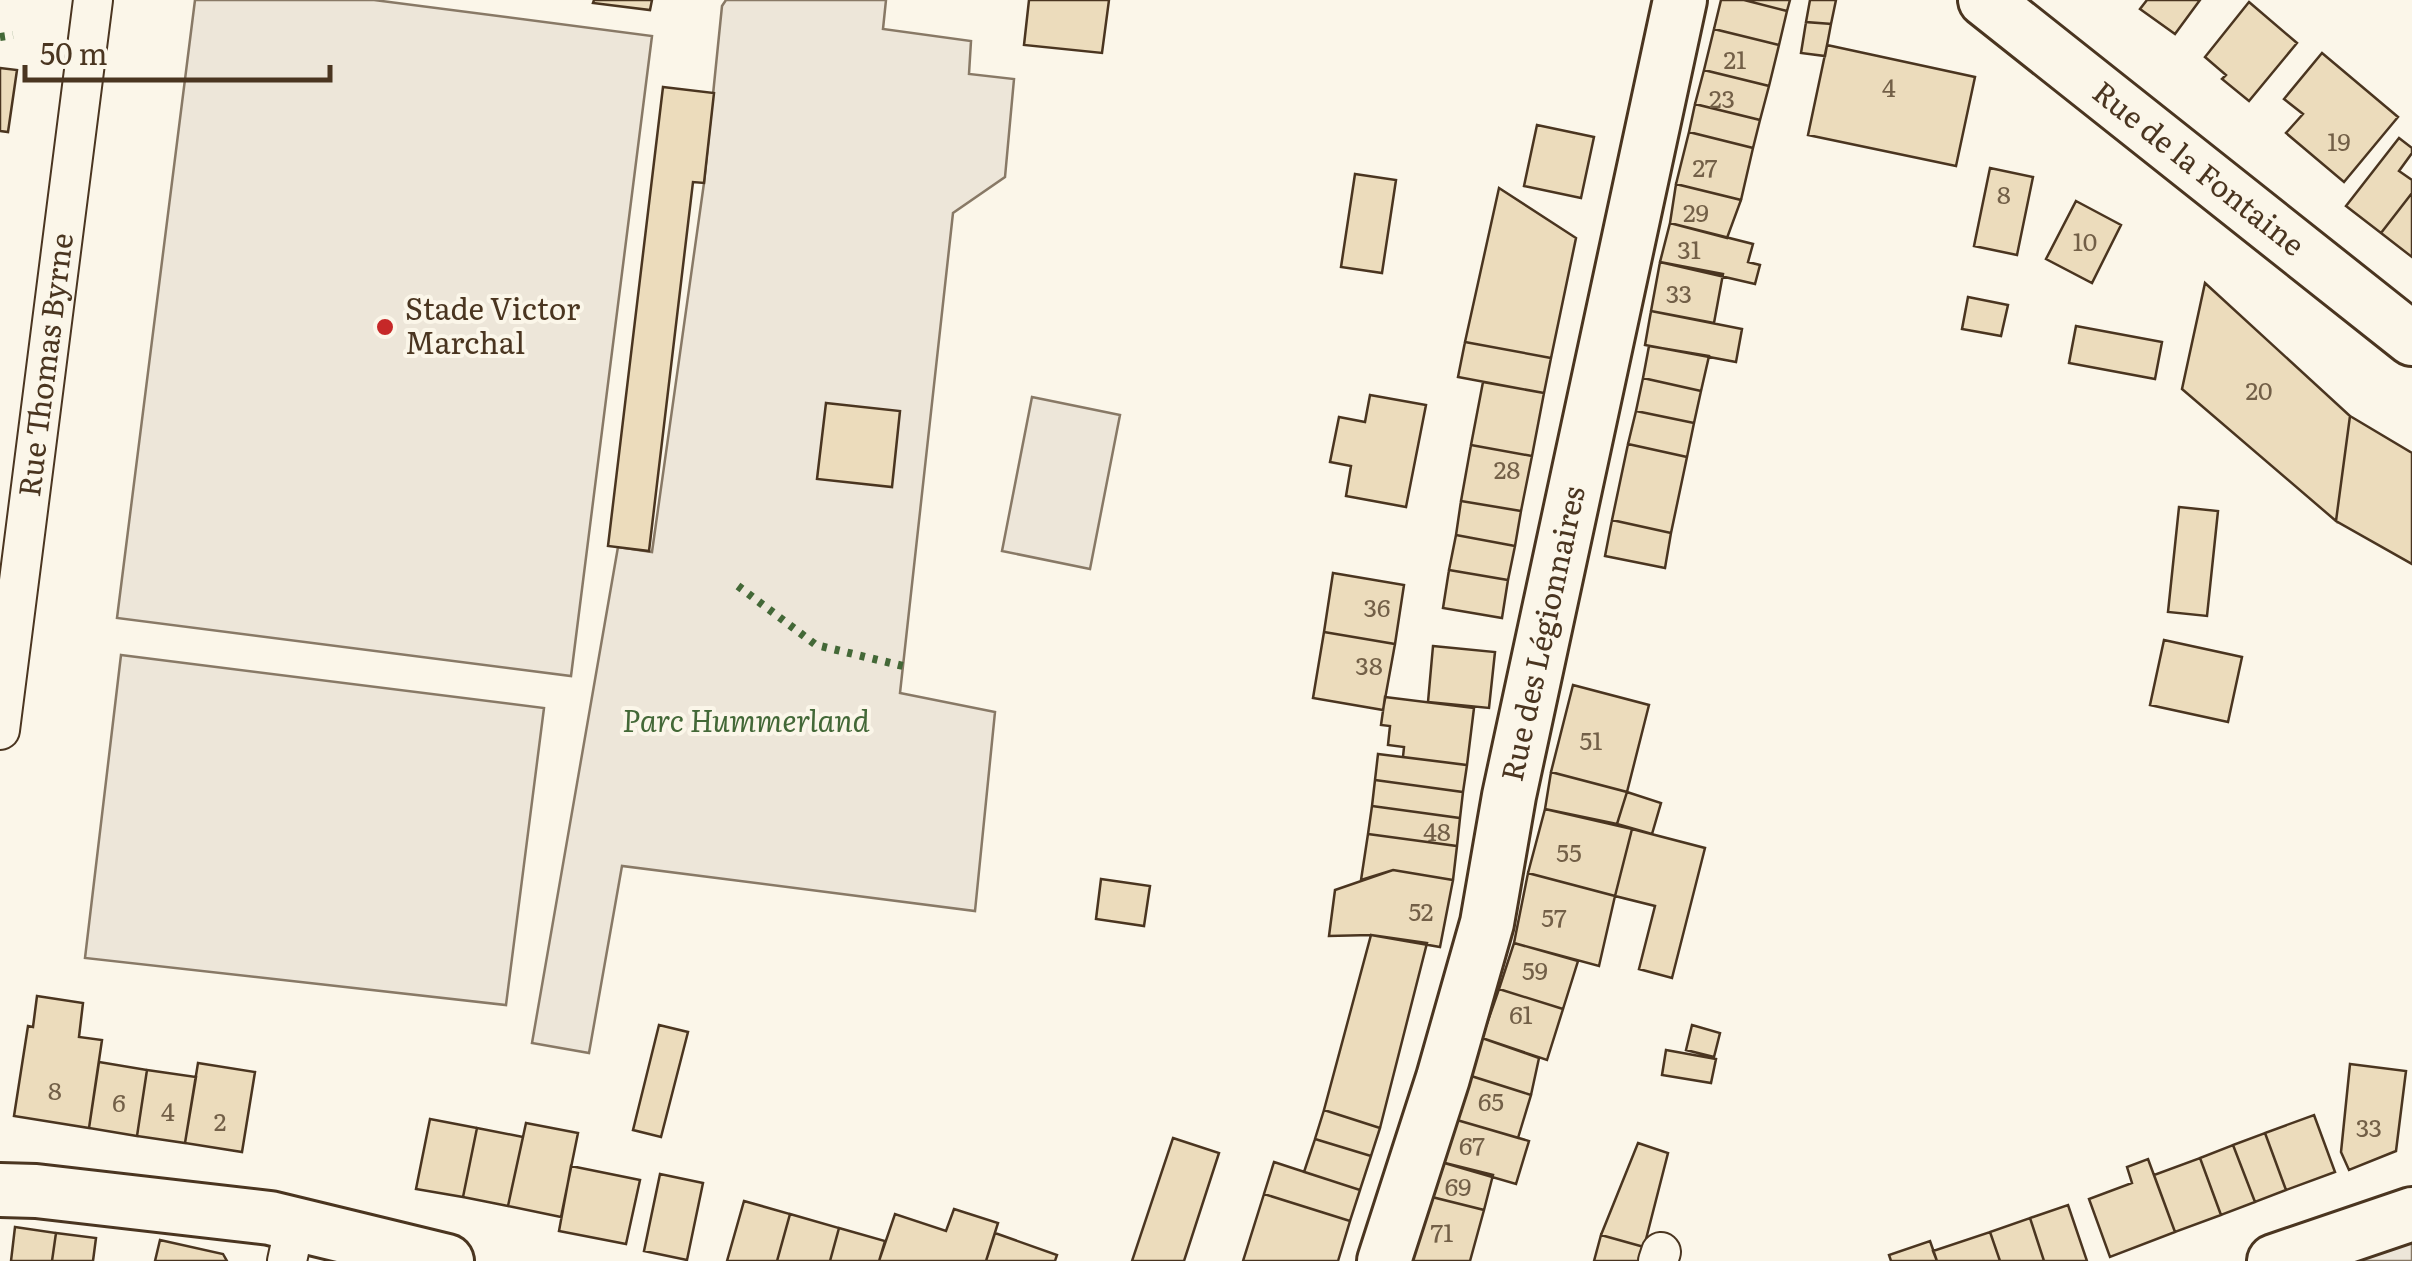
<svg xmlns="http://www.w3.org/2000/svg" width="2412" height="1261" font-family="Literata,serif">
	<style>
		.green { fill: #ede6d9; stroke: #887966; stroke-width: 2.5 }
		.building { fill: #ecdcbc; stroke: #4a3520; stroke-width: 2.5 }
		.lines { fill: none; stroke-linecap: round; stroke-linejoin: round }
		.street-casing { stroke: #4a3520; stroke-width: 42 }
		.secondary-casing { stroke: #4a3520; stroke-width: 58 }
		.street { stroke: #fbf6e9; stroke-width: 38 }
		.secondary { stroke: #fbf6e9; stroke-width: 52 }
		.hedge { stroke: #436837; stroke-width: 8; stroke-dasharray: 5 8; stroke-linecap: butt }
		.poi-dot { fill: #c62828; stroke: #fbf6e9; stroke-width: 4 }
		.labels { text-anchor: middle; stroke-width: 8; stroke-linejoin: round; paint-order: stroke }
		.number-label { font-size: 25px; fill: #725f47 }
		.street-label { font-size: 30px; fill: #4a3520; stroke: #fbf6e9 }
		.poi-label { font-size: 30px; fill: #4a3520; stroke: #fbf6e9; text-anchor: start }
		.park-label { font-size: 30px; font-style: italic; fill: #436837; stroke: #fbf6e9 }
	</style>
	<rect width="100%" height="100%" fill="#fbf6e9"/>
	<path class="green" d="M195,0H374L652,36L571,676L117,618Z
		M726,0H886L883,29L971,41L969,74L1014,79L1005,177L953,213L900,693L995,712L975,911L622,866L589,1053L532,1043L618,547L652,552L704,183L722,6Z
		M1032,397L1120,415L1090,569L1002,551Z
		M121,655L544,708L506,1005L85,958Z
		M2412,1228V1261H2316Z"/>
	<path class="building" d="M594,0H652L650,10L593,3Z
		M1029,0H1109L1102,53L1024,45Z
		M1721,0H1744L1787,11L1779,45L1714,29Z
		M1744,0H1790L1787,11Z
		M1810,0H1836L1831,24L1806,22Z
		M2147,0H2200L2175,34L2140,9Z
		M2249,2L2297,43L2249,101L2222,79L2226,75L2205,57Z
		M1806,22L1831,24L1825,56L1801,53Z
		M1714,29L1779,45L1769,86L1704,70Z
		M1827,45L1975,77L1956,166L1808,135Z
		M2322,53L2398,117L2344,182L2286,133L2303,114L2284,99Z
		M0,68L17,70L8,132L0,131Z
		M1704,70L1769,86L1760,120L1695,104Z
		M663,87L714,93L704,183L693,182L649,551L608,546Z
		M1695,104L1760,120L1753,148L1689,132Z
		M1537,125L1594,137L1581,198L1524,186Z
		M1689,132L1753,148L1741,200L1676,184Z
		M2399,138L2412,148V153L2399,171L2412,180V193L2381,233L2346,206Z
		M1990,168L2033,177L2017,255L1974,246Z
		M1355,174L1396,180L1382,273L1341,267Z
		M1676,184L1741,200L1727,238L1670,223Z
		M1499,188L1576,238L1551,358L1465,342Z
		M2412,193V257L2381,233Z
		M2076,201L2121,225L2092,283L2046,259Z
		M1670,223L1753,244L1748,262L1760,265L1755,284L1660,262Z
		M1660,262L1723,274L1714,323L1651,311Z
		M2205,283L2350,416L2336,521L2182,389Z
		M1968,297L2008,305L2001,336L1962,329Z
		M1651,311L1742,329L1736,362L1645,345Z
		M2076,326L2162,342L2155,379L2069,363Z
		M1465,342L1551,358L1544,393L1458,377Z
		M1649,346L1709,356L1701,391L1643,378Z
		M1643,378L1701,391L1694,423L1636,411Z
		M1483,382L1544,393L1532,456L1471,445Z
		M1370,395L1426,405L1406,507L1346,496L1351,466L1330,462L1339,417L1365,422Z
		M826,403L900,411L892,487L817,479Z
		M1636,411L1694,423L1687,457L1628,444Z
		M2350,416L2412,453V564L2336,521Z
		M1628,444L1687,457L1671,533L1612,520Z
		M1471,445L1532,456L1521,511L1461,501Z
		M1461,501L1521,511L1515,546L1456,535Z
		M2179,507L2218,511L2207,616L2168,612Z
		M1612,520L1671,533L1665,568L1605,556Z
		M1456,535L1515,546L1508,580L1449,570Z
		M1449,570L1508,580L1502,618L1443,608Z
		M1333,573L1404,585L1395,644L1324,632Z
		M1324,632L1395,644L1383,710L1313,698Z
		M2164,640L2242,657L2228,722L2150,705Z
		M1433,646L1495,652L1489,708L1428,702Z
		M1573,685L1649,705L1627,792L1551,772Z
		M1385,697L1474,708L1467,765L1403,757L1404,747L1388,745L1390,726L1381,725Z
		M1378,754L1467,765L1463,792L1375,780Z
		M1551,772L1627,792L1617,824L1545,809Z
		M1375,780L1463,792L1460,818L1372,806Z
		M1627,792L1661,803L1652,834L1617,824Z
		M1372,806L1460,818L1457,846L1368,834Z
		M1545,809L1632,829L1615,896L1528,873Z
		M1632,829L1705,848L1672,978L1639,969L1655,906L1615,896Z
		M1368,834L1457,846L1453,880L1393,870L1361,880Z
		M1393,870L1453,880L1440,947L1371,935L1329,936L1335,890Z
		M1528,873L1615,896L1599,966L1514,943Z
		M1101,879L1150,886L1144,926L1096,919Z
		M1371,935L1427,943L1380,1128L1324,1110Z
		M1514,943L1578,961L1563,1009L1499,989Z
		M1499,989L1563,1009L1547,1060L1482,1038Z
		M37,996L83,1003L79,1037L102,1040L89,1128L14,1116L28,1026L33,1027Z
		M659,1025L688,1032L661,1137L633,1130Z
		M1692,1025L1720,1033L1714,1057L1686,1050Z
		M1482,1038L1539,1058L1531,1095L1468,1075Z
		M1666,1050L1716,1059L1711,1083L1662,1075Z
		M99,1062L147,1070L137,1136L89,1128Z
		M198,1063L255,1072L242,1152L185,1143Z
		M2350,1064L2406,1071L2396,1151L2349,1170L2341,1152Z
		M147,1070L196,1077L185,1143L137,1136Z
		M1468,1075L1531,1095L1518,1138L1450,1118Z
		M1324,1110L1380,1128L1371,1156L1315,1139Z
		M2314,1115L2335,1172L2286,1190L2265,1133Z
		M1450,1118L1529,1141L1516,1184L1437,1161Z
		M430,1119L477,1128L463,1197L416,1189Z
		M526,1123L578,1133L561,1217L508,1206Z
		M477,1128L523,1137L508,1206L463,1197Z
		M2265,1133L2286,1190L2255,1202L2233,1145Z
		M1173,1138L1219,1153L1184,1261H1132Z
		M1315,1139L1371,1156L1360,1190L1304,1172Z
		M1638,1143L1668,1153L1644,1247L1601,1235Z
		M2233,1145L2255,1202L2221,1215L2200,1158Z
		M2200,1158L2221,1215L2175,1232L2154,1175Z
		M2148,1159L2175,1232L2110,1257L2089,1199L2132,1183L2127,1167Z
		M1437,1161L1493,1175L1484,1210L1428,1196Z
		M1274,1162L1360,1190L1350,1221L1264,1194Z
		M571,1166L640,1180L626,1244L559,1231Z
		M660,1174L703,1183L687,1260L644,1251Z
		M1264,1194L1350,1221L1338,1261H1243Z
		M1428,1196L1484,1210L1470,1261H1411Z
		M744,1201L790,1214L777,1261H727Z
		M2068,1205L2087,1261H2044L2030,1218Z
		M954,1209L998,1223L986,1261H879L895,1214L946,1231Z
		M790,1214L839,1228L830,1261H777Z
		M2030,1218L2044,1261H2000L1990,1232Z
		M15,1227L56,1233L52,1261H11Z
		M839,1228L885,1241L879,1261H830Z
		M1990,1232L2000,1261H1937L1933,1251Z
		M56,1233L96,1238L93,1261H52Z
		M995,1233L1057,1255L1055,1261H986Z
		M1601,1235L1644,1247L1640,1261H1594Z
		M160,1240L223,1254L227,1261H155Z
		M1930,1241L1937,1261H1891L1889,1255Z"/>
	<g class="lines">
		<g class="street-casing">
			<g id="street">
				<path id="s1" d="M0,730L93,0"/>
				<path d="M287,1261L295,1224"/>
				<path d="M1658,1261L1661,1252"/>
			</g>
		</g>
		<g class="secondary-casing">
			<g id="secondary">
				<path id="s2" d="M1985,0L2412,339"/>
				<path d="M0,1190L36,1191L270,1218L447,1261"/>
				<path id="s3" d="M1384,1261L1443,1078L1487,923L1509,796L1680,0"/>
				<path d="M2274,1261L2412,1214"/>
			</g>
		</g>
		<use href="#street" class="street"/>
		<use href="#secondary" class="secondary"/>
		<path class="hedge" d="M0,37L13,35
			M738,586L816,645L903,666"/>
	</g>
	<circle class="poi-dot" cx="385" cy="327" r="10"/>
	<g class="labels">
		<g class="number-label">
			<text x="1735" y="69">21</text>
			<text x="1889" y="97">4</text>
			<text x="1722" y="108">23</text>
			<text x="2339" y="151">19</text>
			<text x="1705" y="177">27</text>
			<text x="2004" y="204">8</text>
			<text x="1696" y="222">29</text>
			<text x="2085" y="251">10</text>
			<text x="1689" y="259">31</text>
			<text x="1679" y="303">33</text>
			<text x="2259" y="400">20</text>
			<text x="1507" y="479">28</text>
			<text x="1377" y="617">36</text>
			<text x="1369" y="675">38</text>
			<text x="1591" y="750">51</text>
			<text x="1437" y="841">48</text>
			<text x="1569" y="862">55</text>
			<text x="1421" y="921">52</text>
			<text x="1554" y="927">57</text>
			<text x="1535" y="980">59</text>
			<text x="1521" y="1024">61</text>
			<text x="55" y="1100">8</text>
			<text x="1491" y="1111">65</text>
			<text x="119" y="1112">6</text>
			<text x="168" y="1121">4</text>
			<text x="220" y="1131">2</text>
			<text x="2369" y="1137">33</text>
			<text x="1472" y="1155">67</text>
			<text x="1458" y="1196">69</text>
			<text x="1442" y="1242">71</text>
		</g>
		<g class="street-label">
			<text dy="10" stroke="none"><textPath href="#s2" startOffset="272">Rue de la Fontaine</textPath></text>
			<text dy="10" stroke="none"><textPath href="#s1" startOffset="368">Rue Thomas Byrne</textPath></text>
			<text dy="10" stroke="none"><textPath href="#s3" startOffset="648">Rue des Légionnaires</textPath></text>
		</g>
		<g class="poi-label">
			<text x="405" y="320">Stade Victor<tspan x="405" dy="34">Marchal</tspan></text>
		</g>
		<g class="park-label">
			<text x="746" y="732">Parc Hummerland</text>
		</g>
	</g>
	<path d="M25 65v15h305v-15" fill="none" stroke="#4a3520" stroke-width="5"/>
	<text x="40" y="65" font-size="30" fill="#4a3520" stroke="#fbf6e9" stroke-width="8" paint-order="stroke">50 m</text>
</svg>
